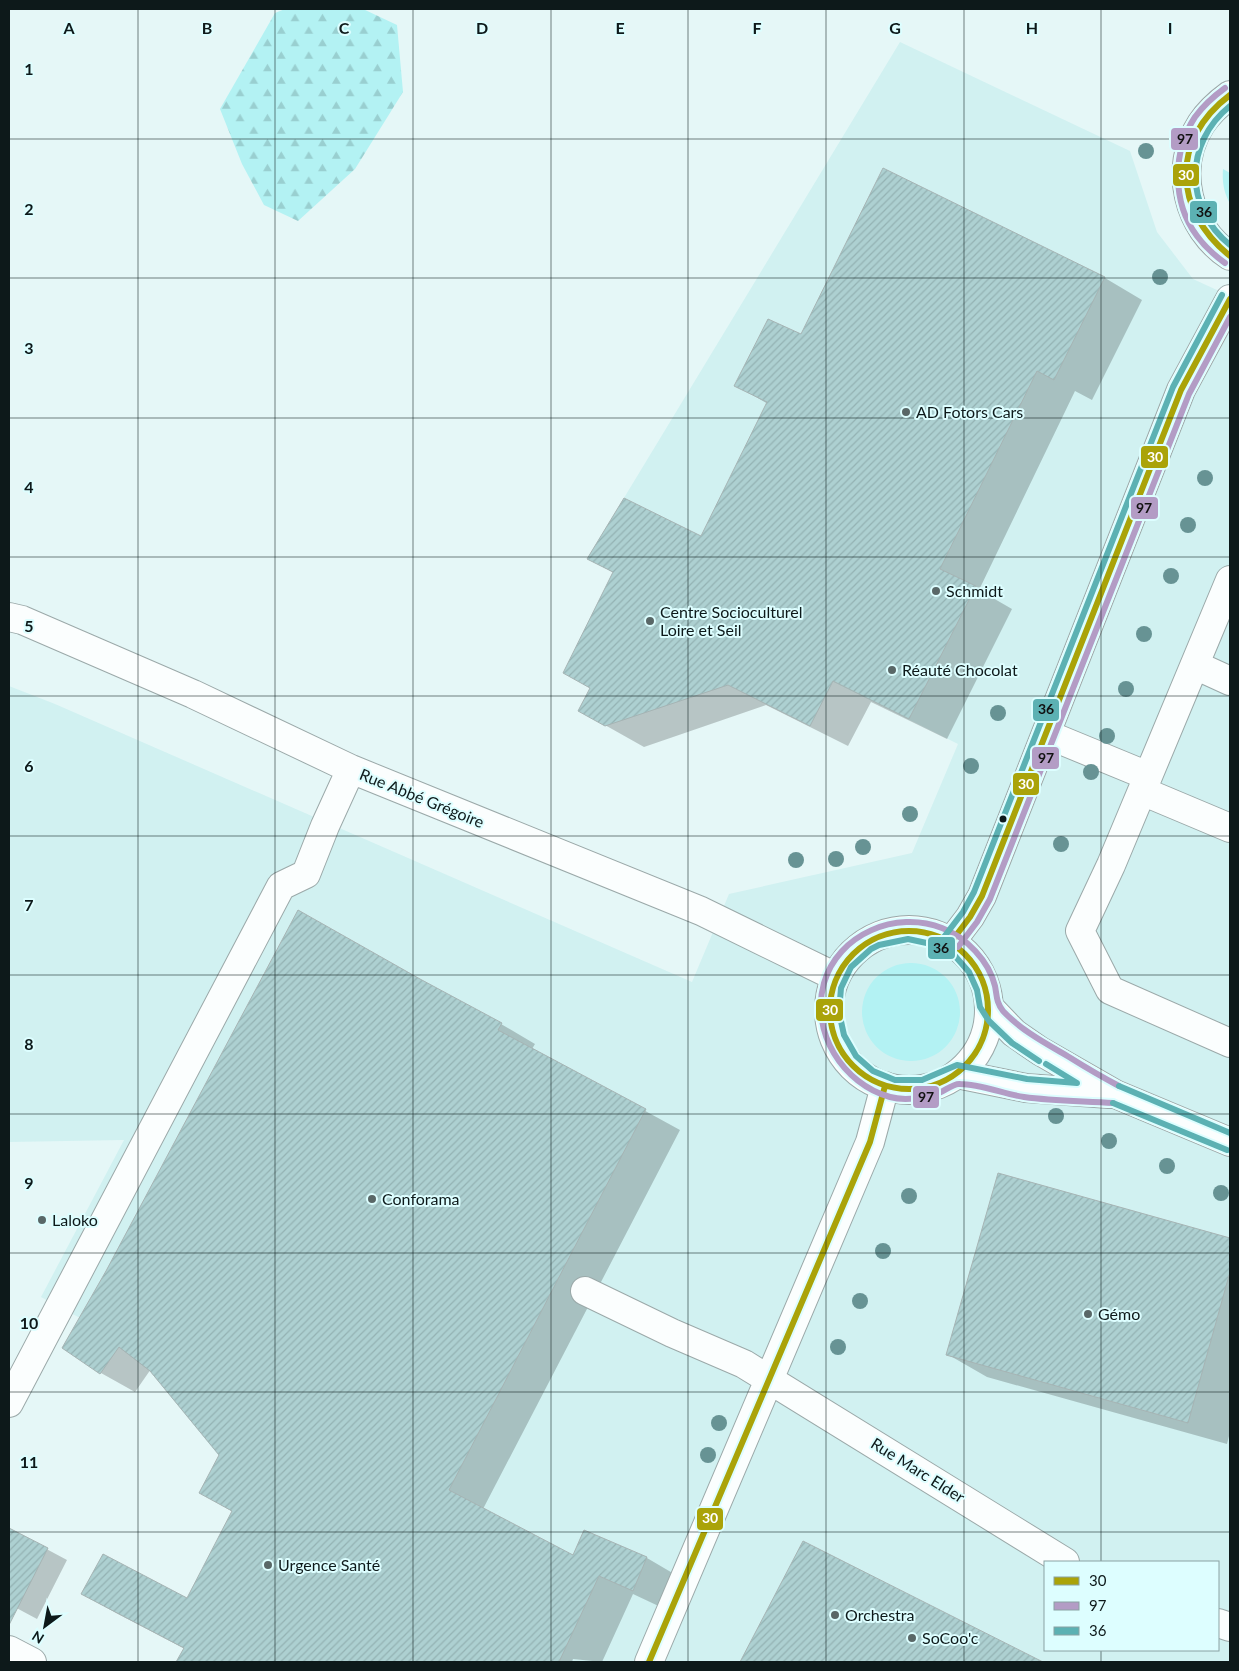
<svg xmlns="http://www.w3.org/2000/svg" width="1239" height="1671" font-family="Lato,sans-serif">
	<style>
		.built { fill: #d1f1f1; fill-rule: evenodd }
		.forest { fill: url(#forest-firs) }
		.garden { fill: #b3f2f3 }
		.shadow { fill: #0003 }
		.building { fill: url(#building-hatch); stroke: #a6b4b4 }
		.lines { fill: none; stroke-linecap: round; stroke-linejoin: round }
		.minor-casing { stroke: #9ba9a9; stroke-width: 30 }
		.minor { stroke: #fbfefe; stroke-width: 28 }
		.bus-1-casing { stroke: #ddfeff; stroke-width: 10 }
		.bus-2-casing { stroke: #ddfeff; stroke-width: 10 }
		.bus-3-casing { stroke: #ddfeff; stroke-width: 10 }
		.bus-1 { stroke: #aaa309; stroke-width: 6 }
		.bus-2 { stroke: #b39cc5; stroke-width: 6 }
		.bus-3 { stroke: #5cb1b3; stroke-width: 6 }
		.tree { fill: #679394 }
		.grid { fill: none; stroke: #0d191a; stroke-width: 1; stroke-opacity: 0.55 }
		.poi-dot { fill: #596767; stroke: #ddfeff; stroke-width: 2 }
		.bus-dot { fill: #0d191a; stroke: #ddfeff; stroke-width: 2 }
		.labels { text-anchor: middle; stroke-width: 4; stroke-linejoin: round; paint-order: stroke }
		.poi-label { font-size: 16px; fill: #0d191a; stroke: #ddfeff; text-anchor: start }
		.street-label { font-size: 16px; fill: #0d191a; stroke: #ddfeff }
		.grid-label { font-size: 16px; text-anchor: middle; font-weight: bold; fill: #0d191a; stroke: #ddfeff; stroke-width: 4; stroke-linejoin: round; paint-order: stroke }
		.line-badge { stroke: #ddfeff; stroke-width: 2 }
		.badge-label { font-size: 14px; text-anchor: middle; font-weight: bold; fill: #fff }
		.pale-badge-label { font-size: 14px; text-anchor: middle; font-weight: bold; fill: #111 }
	</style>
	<defs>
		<pattern id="forest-firs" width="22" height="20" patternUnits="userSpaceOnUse" patternTransform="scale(1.25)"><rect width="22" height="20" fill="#b3f2f3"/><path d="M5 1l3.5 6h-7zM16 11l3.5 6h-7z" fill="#99cfd0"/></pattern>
		<pattern id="building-hatch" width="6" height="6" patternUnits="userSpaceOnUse" patternTransform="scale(1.25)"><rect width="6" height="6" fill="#add0d1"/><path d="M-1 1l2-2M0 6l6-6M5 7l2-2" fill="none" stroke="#94b2b3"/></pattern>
	</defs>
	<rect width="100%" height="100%" fill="#e5f7f7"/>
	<path class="built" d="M900,42L1130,151L1157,232L1193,279L1230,296V1662H465L444,1660L244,1487L150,1371L80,1318L41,1297L124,1140L9,1142V686L55,704L692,982L729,894L912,853L958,744L587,559ZM1045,1562H1218V1650H1045Z"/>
	<path class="forest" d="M285,9H363L397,25L403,92L355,169L298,221L264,205L242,164L220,109L275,13Z"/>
	<path class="garden" d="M1223,169L1230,173V204C1224,192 1222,183 1223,169Z
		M862 1012a49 49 0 1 1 98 0a49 49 0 1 1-98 0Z"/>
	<path class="shadow" d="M883,170L1105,278L1142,300L1092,400L1075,391L979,590L1012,609L947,739L871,702L848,746L766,705L644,747L580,711L591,688L614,573L589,559L702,538L768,404L736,385L801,336Z
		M501,1024L535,1044L532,1049L680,1130L483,1509L573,1557L585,1532L647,1558L681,1578L667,1610L633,1594L602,1662L573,1659L572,1662H178L185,1649L116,1613L82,1594L187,1600L233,1512L201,1493L220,1455L151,1369L135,1392L101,1373L64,1347Z
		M999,1175L1230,1239V1432L1227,1444L987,1377L947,1354Z
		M9,1529L67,1560L37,1619L9,1604Z
		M804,1543L1040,1662H742Z"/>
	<path class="building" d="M883,168L1105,277L1054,380L1037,371L940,569L976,586L909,719L833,681L810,726L728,685L605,726L578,711L590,688L563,673L613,572L587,559L624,498L701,536L767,402L734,386L768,319L801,334Z
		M298,910L420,979L502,1023L498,1030L646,1109L449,1490L573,1555L584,1530L647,1557L633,1591L599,1576L559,1662H176L184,1648L81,1594L103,1554L187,1598L232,1511L199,1493L219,1455L150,1371L119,1347L100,1374L62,1348L106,1271Z
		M998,1173L1230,1238V1272L1188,1423L946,1355Z
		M9,1528L48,1548L9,1625Z
		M803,1541L1043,1662H740Z"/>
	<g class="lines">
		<g class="minor-casing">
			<path id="minor" d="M1230,95C1219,103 1209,112 1201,124C1173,168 1187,228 1230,256
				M1230,580L1111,865L1080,931L1110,990L1230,1043
				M9,617L22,620L193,694L351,769L701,911L836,977
				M1195,665L1230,681
				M1046,734L1148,776
				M1142,791L1230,828
				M829 1010a80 80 0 1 1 160 0a80 80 0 1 1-160 0Z
				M951,942L970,917L982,896L1181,390L1230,299
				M989,1007L1014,1033L1040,1051L1115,1094L1230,1142
				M957,1074L1026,1088L1109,1094
				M585,1291L672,1333L744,1364L1065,1562
				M9,1403L281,886L306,874L325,826L351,769
				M1218,1623L1230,1627
				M9,1650L32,1662
				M649,1662L870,1142L885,1086"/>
		</g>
		<use href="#minor" class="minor"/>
		<g class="bus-1-casing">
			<path id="bus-1" d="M1230,95C1170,140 1173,210 1230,256
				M830 1010a79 79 0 1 1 158 0a79 79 0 1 1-158 0Z
				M951,942L970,917L982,896L1181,390L1230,299
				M649,1662L870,1142L885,1086"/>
		</g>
		<g class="bus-2-casing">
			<path id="bus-2" d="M1225,263C1214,255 1205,247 1197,236C1172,203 1172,152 1195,117C1203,106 1214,96 1225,88
				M958,947L977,922L990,899L1189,394L1230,317
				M1113,1103C1084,1101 1053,1101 1024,1097C1004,1094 980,1084 960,1084C954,1083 946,1090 939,1093C927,1098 904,1101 890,1097C843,1084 810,1032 824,983C838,934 896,910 942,928C966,937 989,961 995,986C997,996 996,1002 1003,1011C1022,1031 1045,1043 1069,1057C1085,1067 1102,1077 1119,1086"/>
		</g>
		<g class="bus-3-casing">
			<path id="bus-3" d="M1230,106C1184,143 1184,208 1230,245
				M944,937L963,912L974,892L1173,387L1222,295
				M1039,1061L1012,1043L989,1021L980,1007L977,990L969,972L955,956L936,945L908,939L879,945L871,949L851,967L841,988L839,1012L844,1035L856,1056L873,1071L895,1080H922L957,1065L1027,1079L1077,1083L1046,1064
				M1119,1086L1230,1133
				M1113,1103L1227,1150"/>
		</g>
		<use href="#bus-1" class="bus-1"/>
		<use href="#bus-2" class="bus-2"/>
		<use href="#bus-3" class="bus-3"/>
	</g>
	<g class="tree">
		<circle cx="1146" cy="151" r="8"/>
		<circle cx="1160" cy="277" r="8"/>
		<circle cx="1205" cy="478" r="8"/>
		<circle cx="1188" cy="525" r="8"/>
		<circle cx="1171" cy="576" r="8"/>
		<circle cx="1144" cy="634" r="8"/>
		<circle cx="1126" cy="689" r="8"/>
		<circle cx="998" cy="713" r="8"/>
		<circle cx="1107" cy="736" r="8"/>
		<circle cx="971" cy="766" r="8"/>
		<circle cx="1091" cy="772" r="8"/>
		<circle cx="910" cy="814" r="8"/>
		<circle cx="1061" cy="844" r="8"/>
		<circle cx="863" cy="847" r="8"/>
		<circle cx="836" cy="859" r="8"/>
		<circle cx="796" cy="860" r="8"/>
		<circle cx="1056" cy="1116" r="8"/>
		<circle cx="1109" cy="1141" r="8"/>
		<circle cx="1167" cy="1166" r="8"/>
		<circle cx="1221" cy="1193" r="8"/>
		<circle cx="909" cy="1196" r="8"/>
		<circle cx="883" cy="1251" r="8"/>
		<circle cx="860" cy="1301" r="8"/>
		<circle cx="838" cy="1347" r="8"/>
		<circle cx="719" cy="1423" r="8"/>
		<circle cx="708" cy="1455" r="8"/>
	</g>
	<path class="grid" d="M138,9V1662M275,9V1662M413,9V1662M551,9V1662M688,9V1662M826,9V1662M964,9V1662M1101,9V1562M9,139H1230M9,278H1230M9,418H1230M9,557H1230M9,696H1230M9,836H1230M9,975H1230M9,1114H1230M9,1253H1230M9,1392H1230M9,1532H1230M1101,1650V1662"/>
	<g class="poi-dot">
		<circle cx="906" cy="412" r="5"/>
		<circle cx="936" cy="591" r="5"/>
		<circle cx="650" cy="621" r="5"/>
		<circle cx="892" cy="670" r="5"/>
		<circle cx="372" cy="1199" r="5"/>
		<circle cx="42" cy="1220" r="5"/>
		<circle cx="1088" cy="1314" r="5"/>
		<circle cx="268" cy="1565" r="5"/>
		<circle cx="835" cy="1615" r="5"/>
		<circle cx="912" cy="1638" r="5"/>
	</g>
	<circle class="bus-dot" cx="1003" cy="819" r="4.5"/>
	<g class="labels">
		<g class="poi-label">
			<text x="916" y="418">AD Fotors Cars</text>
			<text x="946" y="597">Schmidt</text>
			<text x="660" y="618">Centre Socioculturel<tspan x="660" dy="18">Loire et Seil</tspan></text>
			<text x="902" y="676">Réauté Chocolat</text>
			<text x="382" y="1205">Conforama</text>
			<text x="52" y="1226">Laloko</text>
			<text x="1098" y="1320">Gémo</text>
			<text x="278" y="1571">Urgence Santé</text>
			<text x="845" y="1621">Orchestra</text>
			<text x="922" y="1644">SoCoo'c</text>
		</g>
		<g class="street-label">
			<text transform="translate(422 798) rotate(22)" y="6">Rue Abbé Grégoire</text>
			<text transform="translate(918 1470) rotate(32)" y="6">Rue Marc Elder</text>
		</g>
	</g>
	<g class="grid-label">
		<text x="69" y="34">A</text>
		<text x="207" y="34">B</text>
		<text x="344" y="34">C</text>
		<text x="482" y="34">D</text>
		<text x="620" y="34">E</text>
		<text x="757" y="34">F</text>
		<text x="895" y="34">G</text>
		<text x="1032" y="34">H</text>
		<text x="1170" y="34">I</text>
		<text x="29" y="75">1</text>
		<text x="29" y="215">2</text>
		<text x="29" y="354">3</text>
		<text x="29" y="493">4</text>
		<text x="29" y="632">5</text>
		<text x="29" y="772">6</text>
		<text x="29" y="911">7</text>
		<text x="29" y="1050">8</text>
		<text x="29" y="1189">9</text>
		<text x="29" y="1329">10</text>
		<text x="29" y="1468">11</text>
	</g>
	<g class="line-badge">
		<rect x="1170" y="127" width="29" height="24" rx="5" fill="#b39cc5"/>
		<rect x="1172" y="163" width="28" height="24" rx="5" fill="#aaa309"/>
		<rect x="1189" y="200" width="29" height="24" rx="5" fill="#5cb1b3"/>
		<rect x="1140" y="445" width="29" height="24" rx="5" fill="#aaa309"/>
		<rect x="1130" y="496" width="29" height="24" rx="5" fill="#b39cc5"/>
		<rect x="1032" y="698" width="28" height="24" rx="5" fill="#5cb1b3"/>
		<rect x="1031" y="746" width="29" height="24" rx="5" fill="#b39cc5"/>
		<rect x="1012" y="772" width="28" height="24" rx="5" fill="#aaa309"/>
		<rect x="927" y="936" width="29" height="24" rx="5" fill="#5cb1b3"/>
		<rect x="815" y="998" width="29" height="24" rx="5" fill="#aaa309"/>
		<rect x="912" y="1085" width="28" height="24" rx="5" fill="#b39cc5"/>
		<rect x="696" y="1507" width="28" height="24" rx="5" fill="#aaa309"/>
	</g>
	<g class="badge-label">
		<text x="1186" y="180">30</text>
		<text x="1155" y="462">30</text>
		<text x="1026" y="789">30</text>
		<text x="830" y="1015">30</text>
		<text x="710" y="1523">30</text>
	</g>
	<g class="pale-badge-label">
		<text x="1185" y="144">97</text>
		<text x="1204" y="217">36</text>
		<text x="1144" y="513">97</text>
		<text x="1046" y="714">36</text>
		<text x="1046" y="763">97</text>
		<text x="941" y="953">36</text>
		<text x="926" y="1102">97</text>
	</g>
	<rect width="1239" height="1671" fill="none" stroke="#0d191a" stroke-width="20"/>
	<rect x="1044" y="1561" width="175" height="90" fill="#ddfeff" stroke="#8aa2a3"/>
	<rect x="1054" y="1577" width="25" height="8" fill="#aaa309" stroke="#8aa2a3"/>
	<text x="1089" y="1586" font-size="15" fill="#0d191a">30</text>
	<rect x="1054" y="1602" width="25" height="8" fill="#b39cc5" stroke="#8aa2a3"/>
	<text x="1089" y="1611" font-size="15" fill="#0d191a">97</text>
	<rect x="1054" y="1627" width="25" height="8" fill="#5cb1b3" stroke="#8aa2a3"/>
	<text x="1089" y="1636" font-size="15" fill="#0d191a">36</text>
	<g transform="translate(45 1626) rotate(212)" stroke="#ddfeff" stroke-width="4" paint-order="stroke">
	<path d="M0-4L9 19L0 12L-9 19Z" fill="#0d191a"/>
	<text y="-8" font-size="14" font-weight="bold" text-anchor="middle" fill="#0d191a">N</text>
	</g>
</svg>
